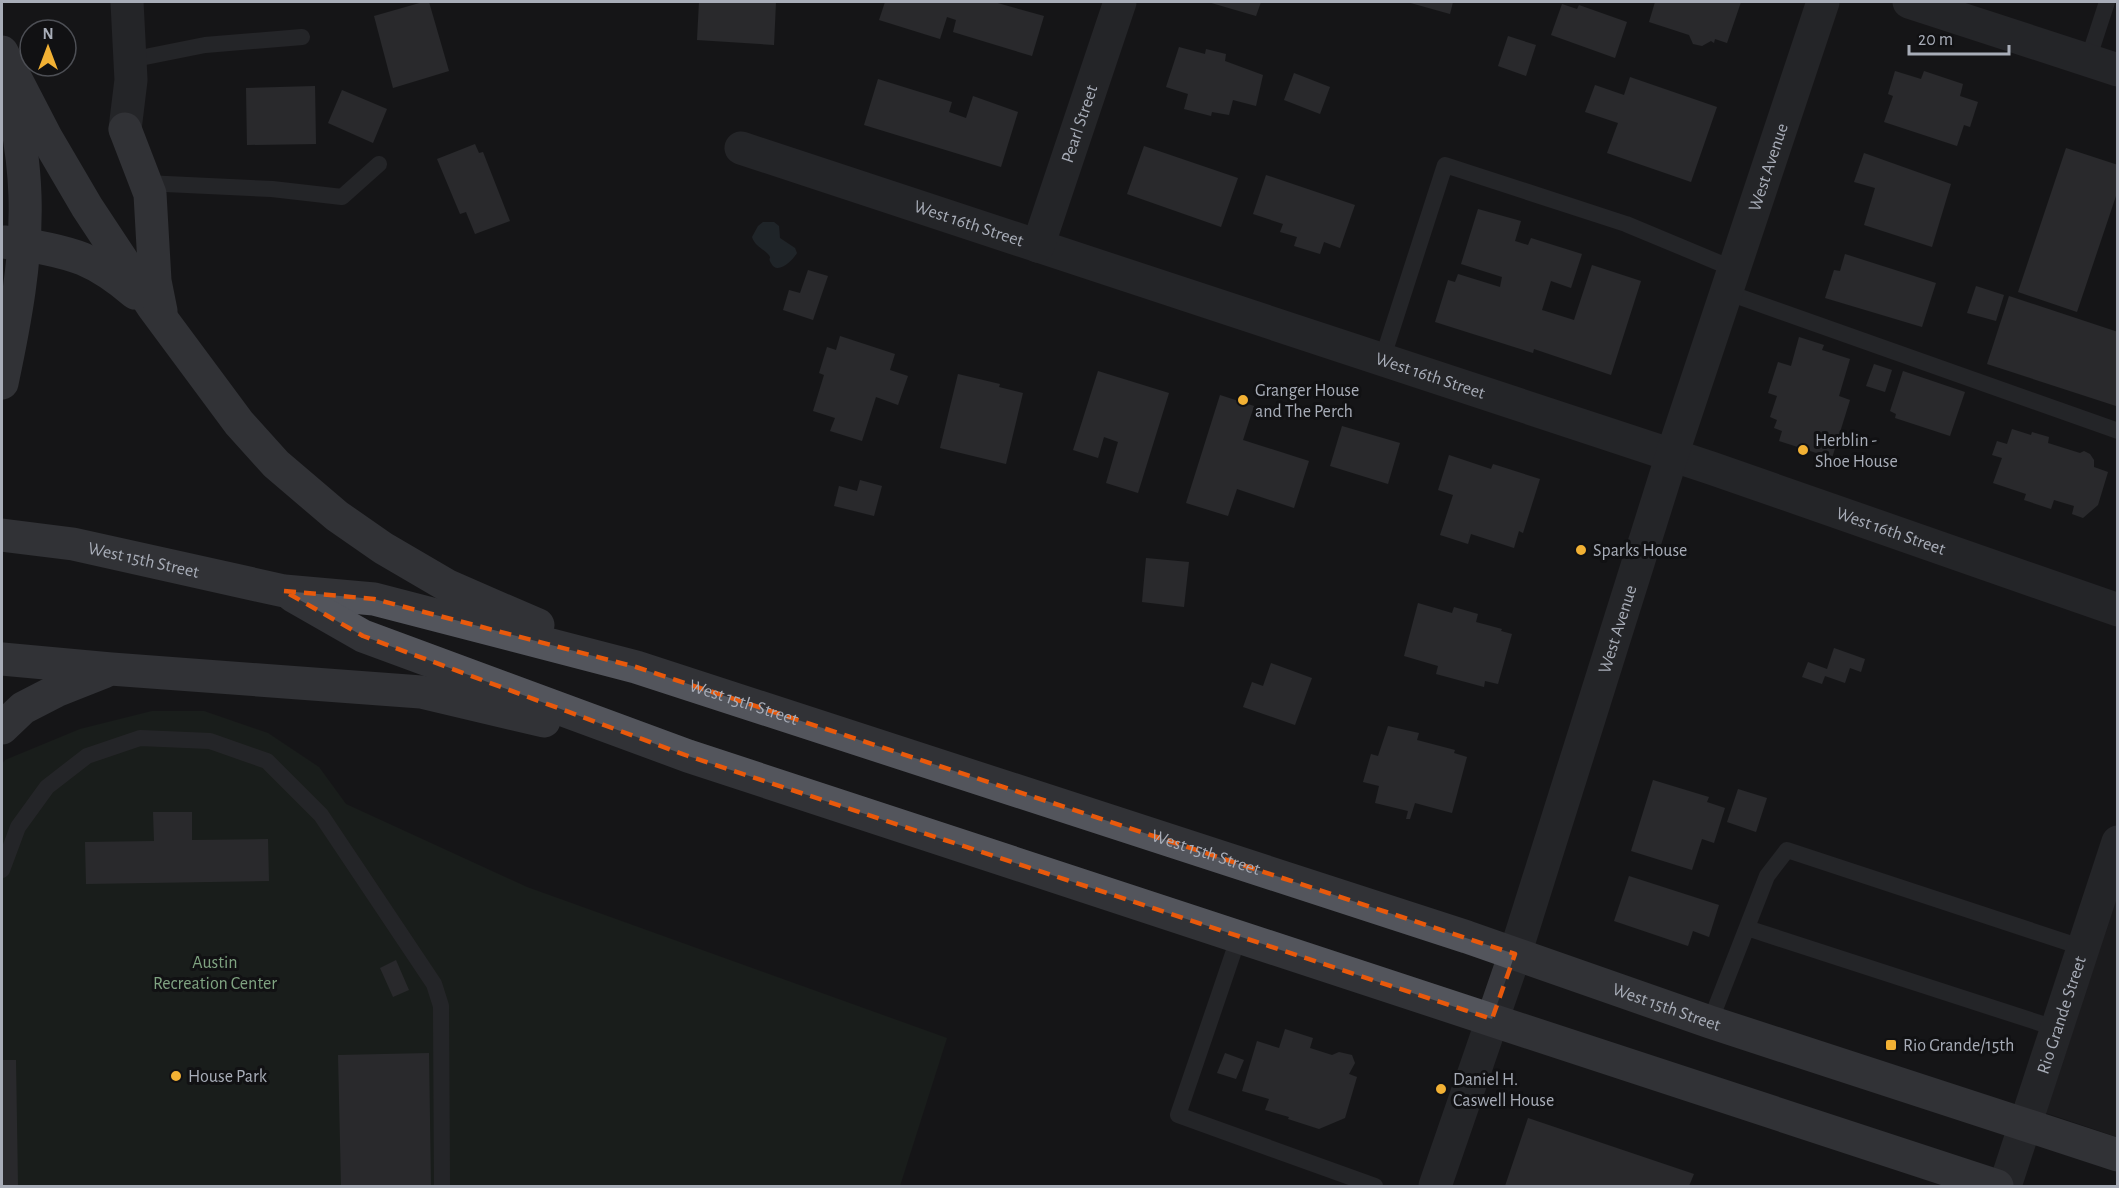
<svg xmlns="http://www.w3.org/2000/svg" width="2119" height="1188" font-family="'Alegreya Sans',sans-serif">
	<style>
		.built { fill: #222225 }
		.green { fill: #1e261f }
		.water { fill: #2c353c }
		.building { fill: #404145 }
		.lines { fill: none; stroke-linecap: round; stroke-linejoin: round }
		.service { stroke: #37383d; stroke-width: 16 }
		.minor { stroke: #37383d; stroke-width: 33 }
		.primary { stroke: #53555c; stroke-width: 33 }
		.marked { fill: none; stroke: #e8590c; stroke-width: 4.5; stroke-dasharray: 12 8; stroke-linejoin: round }
		.poi-dot { fill: #f2b134; stroke: #111113; stroke-width: 2 }
		.labels { text-anchor: middle; stroke-width: 6; stroke-linejoin: round; paint-order: stroke }
		.street-label { font-size: 18px; fill: #a8adb8; stroke: #111113 }
		.poi-label { font-size: 18px; fill: #a8adb8; stroke: #111113; text-anchor: start }
		.park-label { font-size: 18px; fill: #7fa381; stroke: #111113 }
	</style>
	<rect width="100%" height="100%" fill="#161618"/>
	<path class="built" d="M2117,896V1137L2046,1113Z"/>
	<path class="green" d="M152,711H204L268,733L319,767L346,804L527,887L947,1038L900,1186H2V764L5,760L80,729Z"/>
	<path class="water" d="M763,222H774L779,226L780,238L795,248L797,253C793,260 777,276 771,263C767,256 773,260 768,254C762,248 755,246 752,237L758,226Z"/>
	<path class="building" d="M423,2H429L449,71L393,88L374,16Z
		M699,2H776L774,45L697,40Z
		M885,2H994L1044,16L1032,56L953,32L956,20L947,17L940,39L879,20Z
		M1208,2H1261L1256,16Z
		M1407,2H1453L1450,14Z
		M1655,2H1741L1727,43L1715,39L1714,43L1711,41L1702,46L1693,44L1689,35L1649,22Z
		M1562,4L1577,9L1579,5L1627,22L1615,58L1551,35Z
		M1508,36L1536,45L1526,76L1498,66Z
		M1179,47L1205,54L1206,49L1226,54L1225,61L1263,75L1256,106L1233,100L1229,115L1212,112L1211,116L1184,109L1188,94L1166,87Z
		M1895,71L1921,79L1924,71L1963,84L1960,96L1978,102L1970,127L1964,125L1957,146L1884,122L1893,96L1888,94Z
		M1294,73L1330,87L1320,114L1284,100Z
		M1630,77L1717,107L1691,182L1607,153L1618,123L1585,112L1595,85L1624,95Z
		M878,79L952,102L949,112L966,118L973,96L1018,112L1001,167L864,125Z
		M315,86L316,144L247,145L246,88Z
		M342,90L387,109L373,143L328,123Z
		M475,144L479,153L483,152L510,221L475,234L466,212L460,214L437,159Z
		M1144,146L1238,178L1221,227L1127,194Z
		M2066,148L2118,165V190L2077,312L2018,292Z
		M1864,153L1951,184L1932,247L1864,225L1875,188L1854,182Z
		M1266,175L1355,205L1340,248L1324,242L1320,254L1294,246L1297,237L1280,232L1283,224L1253,214Z
		M1478,209L1521,221L1515,241L1528,245L1531,238L1582,254L1571,288L1551,281L1542,310L1574,320L1592,265L1641,281L1611,375L1534,349L1533,353L1435,322L1448,280L1455,282L1458,274L1500,287L1502,277L1461,264Z
		M1845,254L1936,283L1922,327L1825,298L1834,270L1840,271Z
		M808,270L828,276L813,320L783,310L789,290L800,293Z
		M1976,286L2004,295L1996,321L1967,313Z
		M2009,296L2118,332L2116,406L1987,364Z
		M840,336L895,354L890,370L908,376L898,405L876,397L862,441L830,431L835,418L813,411L824,375L819,373L827,347L836,350Z
		M1799,337L1824,345L1822,350L1850,359L1839,396L1850,400L1832,458L1779,441L1782,431L1774,428L1777,420L1770,417L1777,396L1768,393L1778,362L1791,366Z
		M1874,364L1892,370L1885,392L1866,386Z
		M1098,371L1169,393L1138,493L1106,483L1118,442L1104,437L1098,458L1073,450Z
		M1903,371L1965,392L1950,436L1895,418L1896,414L1890,411Z
		M958,374L1000,384L999,387L1023,393L1006,464L940,448Z
		M1220,395L1254,406L1243,440L1309,461L1294,508L1237,489L1228,516L1186,503Z
		M1342,426L1400,443L1388,484L1330,466Z
		M2012,429L2031,435L2032,432L2049,437L2048,443L2080,453L2084,451L2090,454L2094,460V467L2108,472L2098,505L2083,518L2072,514L2074,506L2054,500L2051,509L2024,500L2026,494L1993,483L2002,458L1992,455L1997,441L2007,444Z
		M1449,455L1491,469L1493,464L1540,479L1523,533L1519,531L1514,548L1471,534L1468,544L1440,535L1453,495L1438,490Z
		M860,480L882,486L874,516L834,506L839,486L857,491Z
		M1146,558L1189,562L1184,607L1142,602Z
		M1418,603L1452,613L1454,607L1478,614L1476,622L1502,629L1501,631L1512,634L1498,684L1485,681L1484,687L1436,674L1438,666L1404,656Z
		M1834,648L1865,659L1861,672L1850,668L1845,683L1825,676L1822,684L1802,677L1808,662L1827,669Z
		M1271,663L1312,678L1295,725L1243,707L1252,682L1263,686Z
		M1388,726L1419,733L1417,740L1455,750L1454,753L1467,757L1452,813L1415,803L1410,819H1406L1408,811L1375,803L1379,786L1363,782L1371,754L1378,756Z
		M1653,780L1709,797L1707,802L1725,808L1714,843L1702,839L1692,870L1631,851Z
		M1738,789L1767,798L1756,832L1727,822Z
		M153,812H192V840L268,839L269,881L86,884L85,842L154,841Z
		M1629,876L1719,905L1709,937L1693,931L1688,946L1614,921Z
		M396,960L409,990L393,997L380,968Z
		M1285,1029L1313,1038L1310,1048L1332,1055L1339,1052L1352,1055L1355,1063L1349,1074L1357,1077L1345,1118L1319,1129L1288,1119L1289,1117L1265,1110L1269,1099L1242,1091L1257,1041L1279,1048Z
		M429,1053L431,1186H341L338,1055Z
		M1225,1053L1244,1060L1236,1079L1217,1073Z
		M2,1060H16L18,1186H2Z
		M1528,1118L1694,1174L1689,1186H1505Z"/>
	<g class="lines">
		<path class="service" d="M130,60L205,45L302,37
			M2088,60L2107,2
			M145,183L272,189L342,197L379,164
			M1726,292L2118,431
			M1382,360L1445,165L1626,224L1734,269
			M2,870L18,827L47,787L87,756L140,738L210,741L267,761L321,815L434,984L441,1006L442,1186
			M1747,928L2058,1029
			M1239,936L1178,1115L1375,1186
			M1710,1022L1767,876L1787,850L2084,948"/>
		<g class="minor">
			<path d="M1909,2L2118,70"/>
			<path d="M125,129L131,80L127,2"/>
			<path id="s1" d="M741,148L1711,468L2118,610"/>
			<path id="s2" d="M1038,246L1120,2"/>
			<path id="s3" d="M1435,1186L1515,954L1672,455L1823,2"/>
			<path id="s4" d="M2005,1186L2118,842"/>
		</g>
		<g class="primary">
			<path d="M2,52L46,137L87,207L153,307L239,423L276,464L337,516L383,548L448,586L538,625"/>
			<path d="M125,129L150,194L155,281L161,311"/>
			<path d="M4,242C30,245 59,250 83,259C102,267 120,280 135,293"/>
			<path d="M2,383C15,322 27,259 25,196C24,161 18,125 10,91"/>
			<path id="s5" d="M2,535L73,544L284,591L374,599L636,667L1467,937L1710,1022L2118,1155"/>
			<path d="M293,596L363,636L688,756L1997,1186"/>
			<path d="M2,659L111,669L421,692L544,721"/>
			<path d="M2,728L23,708L56,691L104,672"/>
		</g>
	</g>
	<path d="M0 0H2119V1188H0ZM284,591L374,599L636,667L1515,954L1492,1019L688,756L363,636Z" fill="#161618" fill-opacity=".55" fill-rule="evenodd"/>
	<path class="marked" d="M284,591L374,599L636,667L1515,954L1492,1019L688,756L363,636Z"/>
	<g class="poi-dot">
		<circle cx="1243" cy="400" r="6"/>
		<circle cx="1803" cy="450" r="6"/>
		<circle cx="1581" cy="550" r="6"/>
		<rect x="1885" y="1039" width="12" height="12" rx="3"/>
		<circle cx="176" cy="1076" r="6"/>
		<circle cx="1441" cy="1089" r="6"/>
	</g>
	<g class="labels">
		<g class="street-label">
			<text dy="6" stroke="none"><textPath href="#s2" startOffset="129">Pearl Street</textPath></text>
			<text dy="6" stroke="none"><textPath href="#s3" startOffset="1072">West Avenue</textPath></text>
			<text dy="6" stroke="none"><textPath href="#s1" startOffset="240">West 16th Street</textPath></text>
			<text dy="6" stroke="none"><textPath href="#s1" startOffset="726">West 16th Street</textPath></text>
			<text dy="6" stroke="none"><textPath href="#s1" startOffset="1212">West 16th Street</textPath></text>
			<text dy="6" stroke="none"><textPath href="#s5" startOffset="144">West 15th Street</textPath></text>
			<text dy="6" stroke="none"><textPath href="#s3" startOffset="586">West Avenue</textPath></text>
			<text dy="6" stroke="none"><textPath href="#s5" startOffset="762">West 15th Street</textPath></text>
			<text dy="6" stroke="none"><textPath href="#s5" startOffset="1248">West 15th Street</textPath></text>
			<text dy="6" stroke="none"><textPath href="#s5" startOffset="1734">West 15th Street</textPath></text>
			<text dy="6" stroke="none"><textPath href="#s4" startOffset="180">Rio Grande Street</textPath></text>
		</g>
		<g class="poi-label">
			<text x="1255" y="396">Granger House<tspan x="1255" dy="21">and The Perch</tspan></text>
			<text x="1815" y="446">Herblin -<tspan x="1815" dy="21">Shoe House</tspan></text>
			<text x="1593" y="556">Sparks House</text>
			<text x="1903" y="1051">Rio Grande/15th</text>
			<text x="188" y="1082">House Park</text>
			<text x="1453" y="1085">Daniel H.<tspan x="1453" dy="21">Caswell House</tspan></text>
		</g>
		<g class="park-label">
			<text x="215" y="968">Austin<tspan x="215" dy="21">Recreation Center</tspan></text>
		</g>
	</g>
	<rect width="2119" height="1188" fill="none" stroke="#a8adb8" stroke-width="6"/>
	<g transform="translate(48 48)"><circle r="28" fill="#111113" stroke="#4d4f55" stroke-width="1.5"/>
	<path d="M0-4.5L10 22L0 15L-10 22Z" fill="#f2b134"/>
	<text y="-9" font-size="16" font-weight="bold" text-anchor="middle" fill="#a8adb8">N</text>
	</g>
	<path d="M1909 45v9h100v-9" fill="none" stroke="#a8adb8" stroke-width="3"/>
	<text x="1918" y="45" font-size="18" fill="#a8adb8" stroke="#111113" stroke-width="4.5" paint-order="stroke">20 m</text>
</svg>
